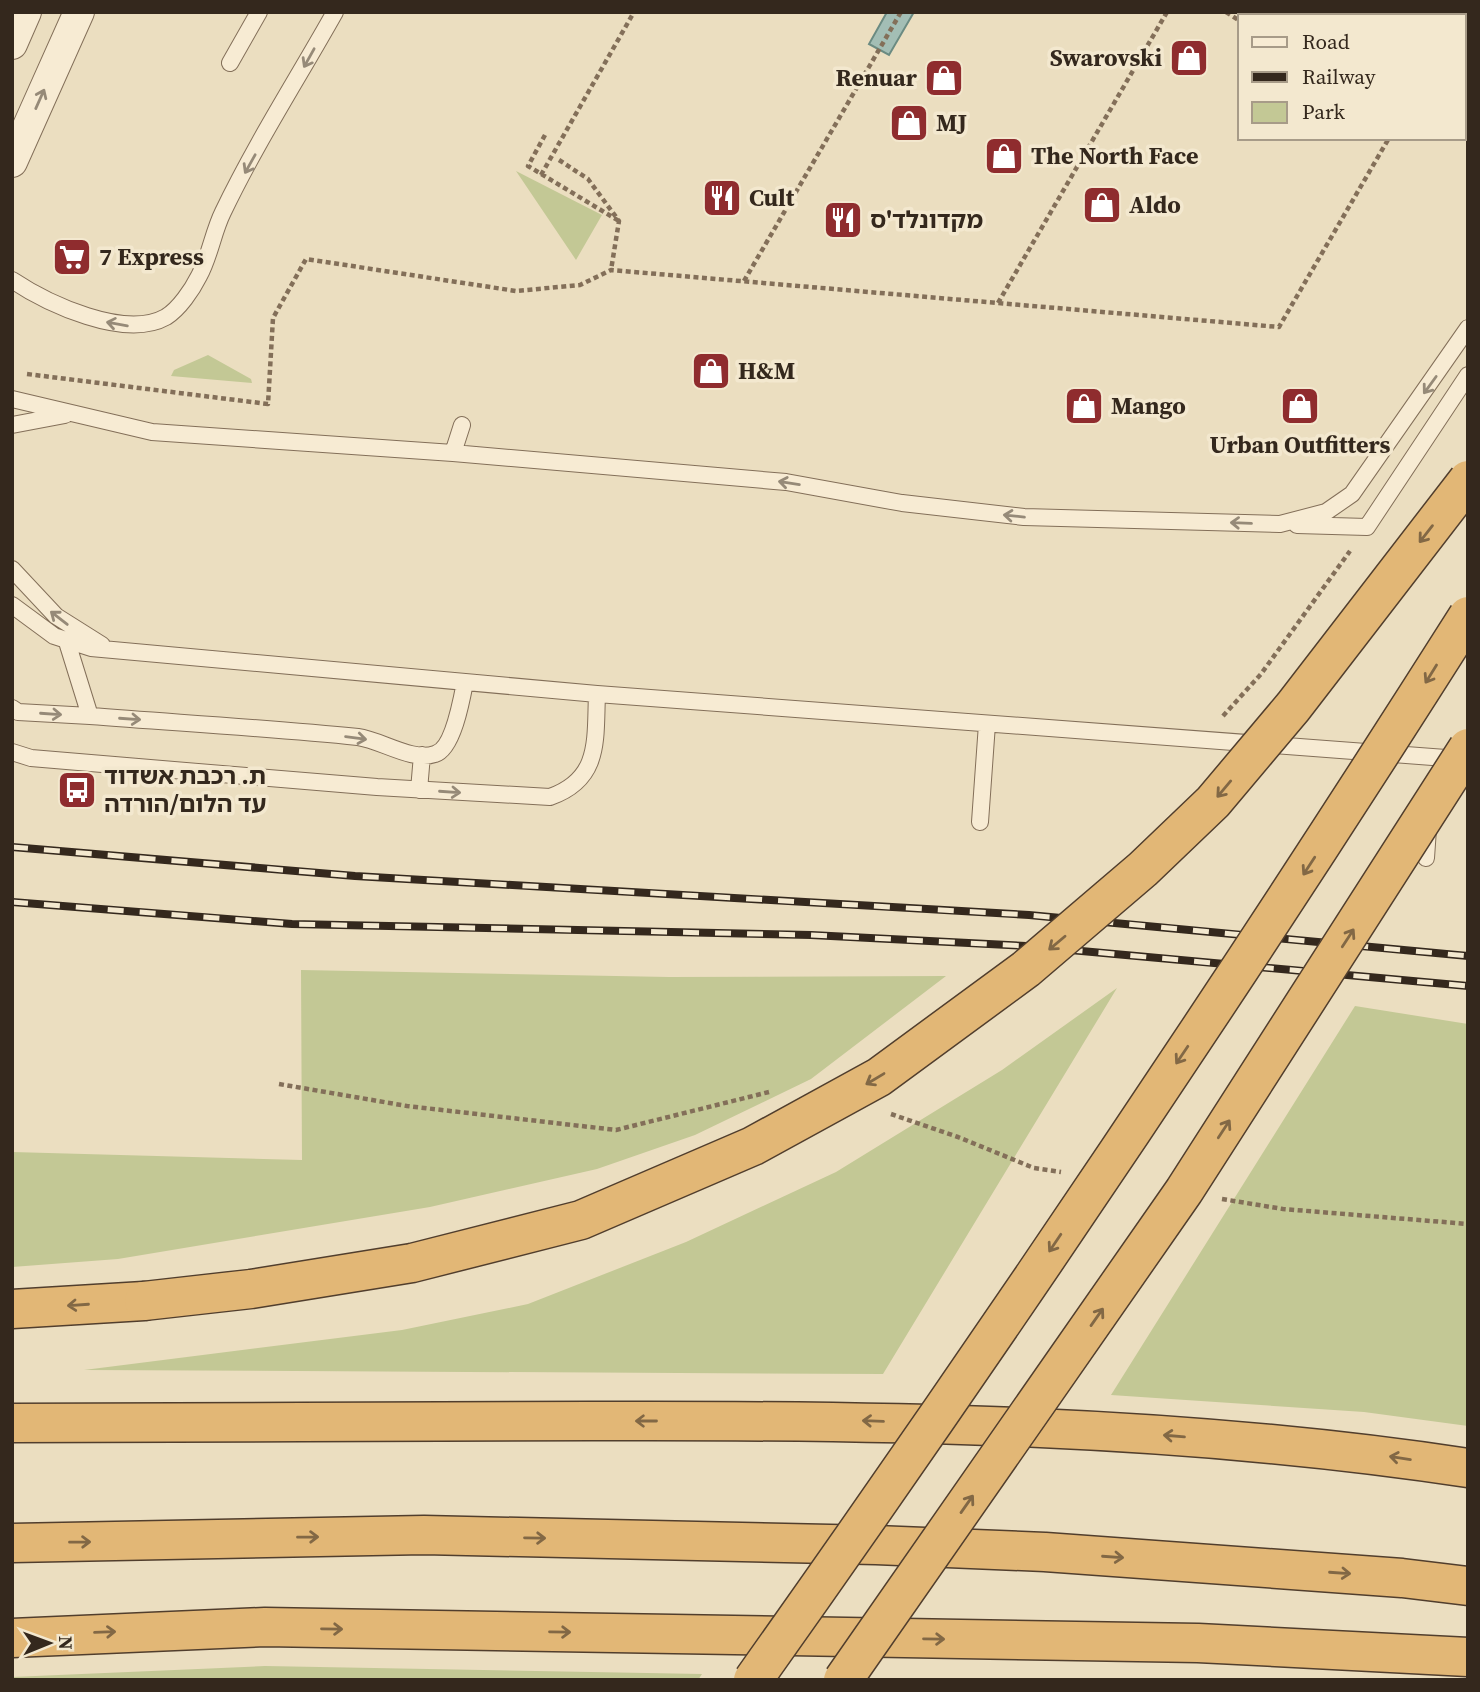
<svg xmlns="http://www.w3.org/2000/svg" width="1480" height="1692" font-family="'Source Serif 4','Noto Sans Hebrew',serif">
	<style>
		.green { fill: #c3c895 }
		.water { fill: #a3beb5; stroke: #6b8b82; stroke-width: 2 }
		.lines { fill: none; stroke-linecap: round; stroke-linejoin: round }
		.service-casing { stroke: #836f59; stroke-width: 18 }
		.minor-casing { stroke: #836f59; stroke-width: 32 }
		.trunk-casing { stroke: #513e2d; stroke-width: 41 }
		.path { stroke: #836f59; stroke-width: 4.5; stroke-dasharray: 5 3.5; stroke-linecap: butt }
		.service { stroke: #f7ebd3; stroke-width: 16 }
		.minor { stroke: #f7ebd3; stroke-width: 30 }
		.trunk { stroke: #e2b776; stroke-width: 38 }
		.rail-casing { stroke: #34281d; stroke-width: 8 }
		.rail { stroke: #f3e8cf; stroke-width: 5; stroke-dasharray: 16; stroke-linecap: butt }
		.trunk-bridge-casing { stroke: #513e2d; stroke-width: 41; stroke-linecap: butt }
		.trunk-bridge { stroke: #e2b776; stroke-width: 38 }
		.oneway { stroke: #968a78 }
		.oneway2 { stroke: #826845 }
		.labels { text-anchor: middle; stroke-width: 7; stroke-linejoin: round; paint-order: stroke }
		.poi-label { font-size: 24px; font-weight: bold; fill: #34281d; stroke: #f3e8cf; text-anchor: start }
	</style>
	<rect width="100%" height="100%" fill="#ebdec0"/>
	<path class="green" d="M516,171L602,215L576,260Z
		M208,355L251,379L252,383L171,376L174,370Z
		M301,970L669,977L946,976L811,1079L695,1135L597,1169L430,1207L118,1259L12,1267V1152L302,1160Z
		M1117,988L883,1374L84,1370L402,1330L528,1304L686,1242L836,1172L1002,1070Z
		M1355,1006L1468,1024V1426L1364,1412L1111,1395Z
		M265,1666L702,1674L698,1680H12V1677Z"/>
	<path class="water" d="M887,12H914L889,55L869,44Z"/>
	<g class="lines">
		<g class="service-casing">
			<path id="service" d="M230,63L259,12
				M12,280C48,304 125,340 166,317C179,309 192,290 199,276C210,256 213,232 223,212C256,143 298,78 335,12
				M12,399L152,432L453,453L786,482L902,503L1024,517L1280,524L1326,512L1352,494L1468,328
				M12,425L65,415
				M453,453L462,425
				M1297,525L1367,527L1468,375
				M12,569L56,616L102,645
				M12,605L54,636L91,648L597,694L1459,759
				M67,642L90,716C179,723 269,728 358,737C381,740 412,762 435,754C453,749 462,698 465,682
				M12,708L18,712L90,716
				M12,752L31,758L377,787L550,797C601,779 595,740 597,694
				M419,790L422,755
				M980,822L987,724
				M1426,858L1428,829"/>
		</g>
		<g class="minor-casing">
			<path id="minor" d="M12,44L26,12
				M12,162L79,12"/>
		</g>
		<g class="trunk-casing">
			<path id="trunk" d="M12,1309L144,1301
				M12,1423C205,1422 398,1422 591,1421C884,1420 1178,1424 1468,1468
				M12,1543L424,1535L876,1545L1045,1552L1402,1578L1468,1586
				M12,1638L265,1627L1198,1643L1468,1657"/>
		</g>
		<path class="path" d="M1226,12L1240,21
			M1461,16L1463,12
			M545,135L528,166L619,221
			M559,160L588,179L619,221L611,270
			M541,175L634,12
			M744,281L901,12
			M998,303L1167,12
			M27,374L268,404L273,318L306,259L516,291L580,285L611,270L1279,327L1389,138
			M1223,716L1261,674L1350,551
			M279,1084L407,1106L616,1130L769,1092
			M891,1114L958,1137L1034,1168L1061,1172
			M1222,1199L1283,1209L1468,1224"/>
		<use href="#service" class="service"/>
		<use href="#minor" class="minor"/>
		<use href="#trunk" class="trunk"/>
		<g class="rail-casing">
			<path id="rail" d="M12,847L355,876L1029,915L1468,956
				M12,902L292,924L811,935L1026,946L1468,986"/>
		</g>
		<use href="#rail" class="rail"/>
		<g class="trunk-bridge-casing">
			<path id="trunk-bridge" d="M144,1301L251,1289L412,1263L581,1220L753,1146L879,1077L1026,969L1143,869L1213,802L1293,707L1468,480
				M753,1680C1000,1332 1239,977 1468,616
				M843,1680L1184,1191L1468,748"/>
		</g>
		<use href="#trunk-bridge" class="trunk-bridge"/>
	</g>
	<defs><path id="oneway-shaft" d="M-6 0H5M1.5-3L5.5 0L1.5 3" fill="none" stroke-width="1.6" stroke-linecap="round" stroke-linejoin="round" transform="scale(1.75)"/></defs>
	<g class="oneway">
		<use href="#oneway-shaft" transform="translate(309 58) rotate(119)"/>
		<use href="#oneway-shaft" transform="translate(40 99) rotate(-66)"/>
		<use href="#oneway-shaft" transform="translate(250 164) rotate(119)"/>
		<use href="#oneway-shaft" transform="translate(117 324) rotate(-170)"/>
		<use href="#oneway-shaft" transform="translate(1430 385) rotate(126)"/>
		<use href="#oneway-shaft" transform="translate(789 483) rotate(-171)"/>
		<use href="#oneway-shaft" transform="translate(1014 516) rotate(-174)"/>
		<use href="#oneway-shaft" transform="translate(1241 523) rotate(-178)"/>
		<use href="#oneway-shaft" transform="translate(59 618) rotate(-142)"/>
		<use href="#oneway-shaft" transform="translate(51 714) rotate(4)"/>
		<use href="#oneway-shaft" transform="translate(130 719) rotate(4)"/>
		<use href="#oneway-shaft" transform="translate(356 738) rotate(7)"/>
		<use href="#oneway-shaft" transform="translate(450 792) rotate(4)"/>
	</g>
	<g class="oneway2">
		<use href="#oneway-shaft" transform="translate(1426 534) rotate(128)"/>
		<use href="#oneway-shaft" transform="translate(1431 674) rotate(122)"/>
		<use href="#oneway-shaft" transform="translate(1224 789) rotate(130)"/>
		<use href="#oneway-shaft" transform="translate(1309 866) rotate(123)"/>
		<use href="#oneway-shaft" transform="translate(1348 938) rotate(-57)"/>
		<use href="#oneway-shaft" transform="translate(1057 943) rotate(140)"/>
		<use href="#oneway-shaft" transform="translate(1182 1055) rotate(124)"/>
		<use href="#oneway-shaft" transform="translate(875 1079) rotate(149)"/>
		<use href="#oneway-shaft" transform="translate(1224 1129) rotate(-57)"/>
		<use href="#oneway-shaft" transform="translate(1055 1243) rotate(124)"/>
		<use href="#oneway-shaft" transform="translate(78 1305) rotate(176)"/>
		<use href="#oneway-shaft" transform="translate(1097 1317) rotate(-55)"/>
		<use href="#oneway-shaft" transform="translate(646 1421) rotate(180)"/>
		<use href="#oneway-shaft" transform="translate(873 1421) rotate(-178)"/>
		<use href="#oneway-shaft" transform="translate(1174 1436) rotate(-175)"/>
		<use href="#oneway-shaft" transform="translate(1400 1458) rotate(-171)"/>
		<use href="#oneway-shaft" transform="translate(967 1504) rotate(-55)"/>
		<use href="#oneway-shaft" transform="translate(308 1537) rotate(-1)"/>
		<use href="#oneway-shaft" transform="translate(535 1538) rotate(1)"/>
		<use href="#oneway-shaft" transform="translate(80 1542) rotate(-1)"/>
		<use href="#oneway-shaft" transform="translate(1113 1557) rotate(4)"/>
		<use href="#oneway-shaft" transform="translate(1340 1573) rotate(4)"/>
		<use href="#oneway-shaft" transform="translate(332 1629) rotate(1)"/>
		<use href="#oneway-shaft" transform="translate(105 1632) rotate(-2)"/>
		<use href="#oneway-shaft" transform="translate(560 1632) rotate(1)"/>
		<use href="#oneway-shaft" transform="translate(934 1639) rotate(1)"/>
	</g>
	<defs>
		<g id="shop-square" transform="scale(2.0125)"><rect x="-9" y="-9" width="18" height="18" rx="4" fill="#8f2c2e" stroke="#f3e8cf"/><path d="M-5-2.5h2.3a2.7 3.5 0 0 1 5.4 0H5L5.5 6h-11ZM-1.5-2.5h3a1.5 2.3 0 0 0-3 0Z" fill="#fff"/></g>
		<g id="restaurant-square" transform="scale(2.0125)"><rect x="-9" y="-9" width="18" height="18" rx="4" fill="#8f2c2e" stroke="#f3e8cf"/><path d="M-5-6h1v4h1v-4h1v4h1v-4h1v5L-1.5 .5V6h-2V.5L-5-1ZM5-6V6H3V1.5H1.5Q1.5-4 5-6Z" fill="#fff"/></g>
		<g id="supermarket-square" transform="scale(2.0125)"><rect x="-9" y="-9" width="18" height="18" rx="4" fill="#8f2c2e" stroke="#f3e8cf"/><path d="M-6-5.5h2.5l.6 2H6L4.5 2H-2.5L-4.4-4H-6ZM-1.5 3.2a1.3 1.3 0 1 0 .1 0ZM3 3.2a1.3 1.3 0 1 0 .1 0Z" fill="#fff"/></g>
		<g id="bus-square" transform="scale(2.0125)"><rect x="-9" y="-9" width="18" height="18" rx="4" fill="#8f2c2e" stroke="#f3e8cf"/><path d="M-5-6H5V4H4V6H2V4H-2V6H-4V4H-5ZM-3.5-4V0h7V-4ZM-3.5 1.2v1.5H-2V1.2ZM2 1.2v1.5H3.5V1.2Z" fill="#fff"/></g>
	</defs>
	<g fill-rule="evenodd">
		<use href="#shop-square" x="1189" y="58"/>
		<use href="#shop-square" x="944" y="78"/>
		<use href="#shop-square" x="909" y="123"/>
		<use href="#shop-square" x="1004" y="156"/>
		<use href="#restaurant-square" x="722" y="198"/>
		<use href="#shop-square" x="1102" y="205"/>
		<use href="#restaurant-square" x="843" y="220"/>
		<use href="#supermarket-square" x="72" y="257"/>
		<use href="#shop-square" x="711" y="371"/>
		<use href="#shop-square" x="1084" y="406"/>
		<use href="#shop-square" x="1300" y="406"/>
		<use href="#bus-square" x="77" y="790"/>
	</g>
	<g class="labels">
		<g class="poi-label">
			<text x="1162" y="66" text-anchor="end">Swarovski</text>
			<text x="917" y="86" text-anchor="end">Renuar</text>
			<text x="936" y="131">MJ</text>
			<text x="1031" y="164">The North Face</text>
			<text x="749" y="206">Cult</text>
			<text x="1129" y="213">Aldo</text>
			<text x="870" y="228">מקדונלד'ס</text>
			<text x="99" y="265">7 Express</text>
			<text x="738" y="379">H&amp;M</text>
			<text x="1111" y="414">Mango</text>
			<text x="1300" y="453" text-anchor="middle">Urban Outfitters</text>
			<text x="104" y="784">ת. רכבת אשדוד<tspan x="104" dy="28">עד הלום/הורדה</tspan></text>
		</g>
	</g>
	<rect width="1480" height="1692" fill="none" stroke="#34281d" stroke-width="28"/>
	<rect x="1238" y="14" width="228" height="126" fill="#f3e8cf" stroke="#a79b88" stroke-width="2"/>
	<rect x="1252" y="37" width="35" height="10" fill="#f7ebd3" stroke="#a79b88" stroke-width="2"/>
	<text x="1302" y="49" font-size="21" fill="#34281d">Road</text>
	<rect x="1252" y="72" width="35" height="10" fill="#34281d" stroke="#a79b88" stroke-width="2"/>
	<text x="1302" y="84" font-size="21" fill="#34281d">Railway</text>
	<rect x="1252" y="102" width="35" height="21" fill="#c3c895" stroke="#a79b88" stroke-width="2"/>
	<text x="1302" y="119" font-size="21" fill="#34281d">Park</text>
	<g transform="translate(49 1643) rotate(89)" stroke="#f3e8cf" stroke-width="5" paint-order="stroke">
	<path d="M0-5L12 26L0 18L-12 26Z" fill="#34281d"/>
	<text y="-10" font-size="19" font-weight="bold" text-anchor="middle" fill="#34281d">N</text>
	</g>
</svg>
